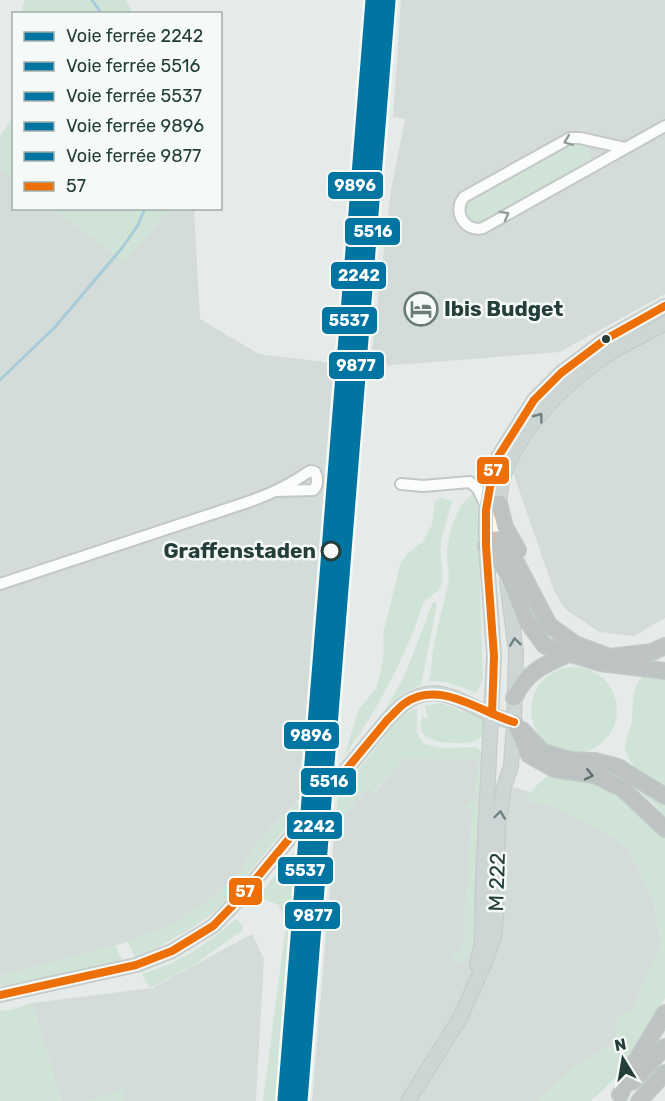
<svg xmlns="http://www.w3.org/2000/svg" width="665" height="1101" font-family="Rubik,sans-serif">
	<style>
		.built { fill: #d4dcd9 }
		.green { fill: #d0e3d7 }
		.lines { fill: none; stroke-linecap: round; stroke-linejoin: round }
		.stream { stroke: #a8ccd8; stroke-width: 3 }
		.minor-casing { stroke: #c3c8c6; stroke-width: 14 }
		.major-casing { stroke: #c2cac8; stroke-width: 16 }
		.highway-casing { stroke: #c2cac8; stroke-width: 18 }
		.minor { stroke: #fbfcfc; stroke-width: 10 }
		.major { stroke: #ced6d5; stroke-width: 14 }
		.highway { stroke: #bcc3c2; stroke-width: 15 }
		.bus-1-casing { stroke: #f5f9f7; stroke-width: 12 }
		.bus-1 { stroke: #ec7007; stroke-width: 8 }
		.rail-1-casing { stroke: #f5f9f7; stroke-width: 14 }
		.rail-2-casing { stroke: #f5f9f7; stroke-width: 14 }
		.rail-3-casing { stroke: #f5f9f7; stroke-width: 14 }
		.rail-4-casing { stroke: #f5f9f7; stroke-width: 14 }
		.rail-5-casing { stroke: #f5f9f7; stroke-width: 14 }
		.rail-1 { stroke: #0075a1; stroke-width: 9 }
		.rail-2 { stroke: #0075a1; stroke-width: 9 }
		.rail-3 { stroke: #0075a1; stroke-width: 9 }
		.rail-4 { stroke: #0075a1; stroke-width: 9 }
		.rail-5 { stroke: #0075a1; stroke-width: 9 }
		.oneway { stroke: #909d9b }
		.oneway2 { stroke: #708280 }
		.oneway3 { stroke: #617370 }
		.bus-dot { fill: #243e3a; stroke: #f5f9f7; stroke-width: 2 }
		.stop-dot { fill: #f5f9f7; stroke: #243e3a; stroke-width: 3 }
		.labels { text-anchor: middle; stroke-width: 5; stroke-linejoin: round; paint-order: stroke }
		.poi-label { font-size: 21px; font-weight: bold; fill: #243e3a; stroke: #f5f9f7; text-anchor: start }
		.stop-label { font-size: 21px; font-weight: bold; fill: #243e3a; stroke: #f5f9f7; text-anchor: end }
		.street-label { font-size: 21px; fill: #243e3a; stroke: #f5f9f7 }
		.line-badge { stroke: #f5f9f7; stroke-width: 2 }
		.badge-label { font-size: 16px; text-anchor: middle; font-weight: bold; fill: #fff }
	</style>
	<rect width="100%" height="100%" fill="#e6ebe9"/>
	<path class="built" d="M401,0H665V294L560,352L370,367L391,189L405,119L393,117Z
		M0,168L13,178L14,208L54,209L124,261L170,209H194L200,319L259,354L334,363L302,796L252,849L240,874L204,904L174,923L139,939L0,976Z
		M665,322V618L634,636L599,632L565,609L554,591L509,461L554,390Z
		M403,758L476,760L489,792L498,783L531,792L527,801L554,806L616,839L629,850L654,901L661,944L632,1011L617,1019L616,1042L574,1067L537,1101H312L335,825L368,788L375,793Z
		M252,934L264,959L256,1101H61L32,1003L152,988Z"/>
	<path class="green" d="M25,0H126L133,13H20Z
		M13,117V178L0,168V136Z
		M576,142L583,144L592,154L590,160L584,164L479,222L467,218L465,206L469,201Z
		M54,209H170L124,261Z
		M477,491L483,680L476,693C461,687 444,679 428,682C432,672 431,661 433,650C437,628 444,605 448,583C450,572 446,561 447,551C450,528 456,504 477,491Z
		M441,498L452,501C449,515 443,529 441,543C438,569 454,586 424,601C406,658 378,708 344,757L359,709L376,689L380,675L384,650L383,634L400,565L407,554L423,541L432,525L435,501Z
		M434,602L437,605L421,685L405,692L387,710L386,708L405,675L432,604Z
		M531 710a43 43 0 1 1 86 0a43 43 0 1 1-86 0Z
		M665,668V791C651,782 635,772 628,756C621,744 630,733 632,720C634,707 630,691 640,680C646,672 656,671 665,668Z
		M441,703L486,720L485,735C481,737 477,741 472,742C460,744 426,745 422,731C420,727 421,721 422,716L428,718L425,706Z
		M417,708V733L424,744L442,748L476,747L483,753V792H475L479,764L476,760L403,758L374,793L368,788L335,825L338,796L396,722L407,713Z
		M619,773L665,801V817L655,805Z
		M557,774L605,785L651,820L665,838V998L645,1037L626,1068L591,1101H537L574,1067L616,1042L617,1019L632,1010L661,944L654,901L629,850L616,839L554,806L526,801C534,787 541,777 557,774Z
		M476,797C481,812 476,828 477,844C478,879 481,912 474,947L470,950L463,962L459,963L454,959L453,952L462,951L472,809L464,807Z
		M297,802L303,807L221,907L192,928L160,946L135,957L128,942L174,923L204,904L240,874L252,849Z
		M296,849H300L301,855L281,1101H263L286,925L279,905L258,897Z
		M236,919L243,926V930L195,964L150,988L142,974C178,964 207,944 236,919Z
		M115,945L122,960L116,962L52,977L0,986V976Z
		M32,1003L61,1101H0V1011L13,1009Z
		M125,1089L122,1097L124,1101H87Z"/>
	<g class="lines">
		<path class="stream" d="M92,0L102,14
			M0,380L55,327L122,248L138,225L145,208"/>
		<g class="minor-casing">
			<path id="minor" d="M625,148L580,138H570L464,197C452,211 465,233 483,228L665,126
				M401,484L423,486L470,482L478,489L503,542
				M0,584L248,502C271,494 290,485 310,471L315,472C318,478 318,486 313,490L278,491"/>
		</g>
		<g class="major-casing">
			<path id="major" d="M500,513C493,452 558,389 604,357C623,344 645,335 665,323
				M477,965L482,942L483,880L494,656L486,546V510L493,470L498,457L534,400L561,373L606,339L665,306
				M0,995L136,965L172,951L213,926L241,897L388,719C436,665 462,711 514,722
				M408,1101L460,1018L485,962L494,937L496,916L498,826L504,787L511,766L514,722L516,652L507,582"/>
		</g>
		<g class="highway-casing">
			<path id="highway" d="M499,503L505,527L518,550
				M665,646L652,652L609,657L575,644L549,625L507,545L499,539H495L486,546L506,570L526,620L545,646L600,663L665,671
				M514,698C527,671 545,664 571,653
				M514,722L529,755L554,769L594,775L623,789L665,829
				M522,730L543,752L570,760L595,761L618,767L665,796
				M632,1082L665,1047
				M620,1095L633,1066L665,1013
				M639,1101L665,1073"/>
		</g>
		<use href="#minor" class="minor"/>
		<use href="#major" class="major"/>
		<use href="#highway" class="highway"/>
		<g class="bus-1-casing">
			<path id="bus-1" d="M492,714L494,656L486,546V510L493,470L498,457L534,400L561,373L606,339L665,306
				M0,995L136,965L172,951L213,926L241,897L388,719C394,714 399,707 405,703C439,679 480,712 514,722"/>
		</g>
		<use href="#bus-1" class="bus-1"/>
		<g class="rail-1-casing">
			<path id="rail-1" d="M292,1101L381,0"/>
		</g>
		<g class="rail-2-casing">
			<path id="rail-2" d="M303,1101L391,1"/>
		</g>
		<g class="rail-3-casing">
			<path id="rail-3" d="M287,1101L375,0"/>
		</g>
		<g class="rail-4-casing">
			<path id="rail-4" d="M282,1100L370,0"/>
		</g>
		<g class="rail-5-casing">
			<path id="rail-5" d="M298,1101L385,1"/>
		</g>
		<use href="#rail-1" class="rail-1"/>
		<use href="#rail-2" class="rail-2"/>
		<use href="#rail-3" class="rail-3"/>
		<use href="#rail-4" class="rail-4"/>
		<use href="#rail-5" class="rail-5"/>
	</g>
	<defs><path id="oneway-chevron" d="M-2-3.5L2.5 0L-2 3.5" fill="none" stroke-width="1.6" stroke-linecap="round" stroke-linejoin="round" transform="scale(1.5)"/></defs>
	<g class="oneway">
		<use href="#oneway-chevron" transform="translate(568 141) rotate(159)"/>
		<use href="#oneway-chevron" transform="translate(505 215) rotate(-29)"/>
	</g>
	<g class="oneway2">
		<use href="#oneway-chevron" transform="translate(539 417) rotate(-53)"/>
		<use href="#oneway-chevron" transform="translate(515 642) rotate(-97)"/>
		<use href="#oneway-chevron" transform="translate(500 815) rotate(-82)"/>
	</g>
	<use class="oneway3" href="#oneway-chevron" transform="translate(589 775) rotate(13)"/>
	<defs>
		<g id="hotel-ring" transform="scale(1.725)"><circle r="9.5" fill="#f5f9f7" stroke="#687b77" stroke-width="1.5"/><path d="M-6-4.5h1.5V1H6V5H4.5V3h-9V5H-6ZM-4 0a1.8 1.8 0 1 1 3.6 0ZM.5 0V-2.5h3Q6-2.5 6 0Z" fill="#687b77"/></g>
	</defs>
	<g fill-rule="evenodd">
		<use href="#hotel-ring" x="421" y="309"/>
	</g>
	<circle class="bus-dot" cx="606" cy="339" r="5"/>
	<circle class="stop-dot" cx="331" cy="551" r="9"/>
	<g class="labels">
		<g class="poi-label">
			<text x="444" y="316">Ibis Budget</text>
		</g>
		<g class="stop-label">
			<text x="316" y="558">Graffenstaden</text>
		</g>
		<g class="street-label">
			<text transform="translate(497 882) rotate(-88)" y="7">M 222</text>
		</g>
	</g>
	<g class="line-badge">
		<rect x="327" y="171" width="57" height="29" rx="6" fill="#0075a1"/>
		<rect x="344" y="217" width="57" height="29" rx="6" fill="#0075a1"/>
		<rect x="330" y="261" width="57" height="29" rx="6" fill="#0075a1"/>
		<rect x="321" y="306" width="57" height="29" rx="6" fill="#0075a1"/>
		<rect x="328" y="351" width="57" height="29" rx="6" fill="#0075a1"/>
		<rect x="476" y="456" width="34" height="29" rx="6" fill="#ec7007"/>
		<rect x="283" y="721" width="57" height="29" rx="6" fill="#0075a1"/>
		<rect x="300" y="767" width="57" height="29" rx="6" fill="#0075a1"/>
		<rect x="286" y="811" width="57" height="29" rx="6" fill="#0075a1"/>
		<rect x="277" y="856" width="57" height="29" rx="6" fill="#0075a1"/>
		<rect x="228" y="877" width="35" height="29" rx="6" fill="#ec7007"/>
		<rect x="284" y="901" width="57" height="29" rx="6" fill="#0075a1"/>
	</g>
	<g class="badge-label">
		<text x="355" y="191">9896</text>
		<text x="373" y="237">5516</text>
		<text x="359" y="281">2242</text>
		<text x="349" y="326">5537</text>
		<text x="356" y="371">9877</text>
		<text x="493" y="476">57</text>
		<text x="311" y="741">9896</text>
		<text x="329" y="787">5516</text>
		<text x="314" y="832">2242</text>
		<text x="305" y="876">5537</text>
		<text x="245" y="897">57</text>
		<text x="313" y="921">9877</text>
	</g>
	<rect x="12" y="12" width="210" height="198" fill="#f5f9f7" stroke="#a1aeab" stroke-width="1.5"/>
	<rect x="24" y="32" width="30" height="9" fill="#0075a1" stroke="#a1aeab" stroke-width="1.5"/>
	<text x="66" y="42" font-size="18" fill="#243e3a">Voie ferrée 2242</text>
	<rect x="24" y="62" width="30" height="9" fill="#0075a1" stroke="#a1aeab" stroke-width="1.5"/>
	<text x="66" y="72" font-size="18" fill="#243e3a">Voie ferrée 5516</text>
	<rect x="24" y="92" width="30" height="9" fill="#0075a1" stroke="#a1aeab" stroke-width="1.5"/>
	<text x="66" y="102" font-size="18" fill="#243e3a">Voie ferrée 5537</text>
	<rect x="24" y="122" width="30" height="9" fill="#0075a1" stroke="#a1aeab" stroke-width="1.5"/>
	<text x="66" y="132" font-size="18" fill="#243e3a">Voie ferrée 9896</text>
	<rect x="24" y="152" width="30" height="9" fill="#0075a1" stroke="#a1aeab" stroke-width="1.5"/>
	<text x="66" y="162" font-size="18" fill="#243e3a">Voie ferrée 9877</text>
	<rect x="24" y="182" width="30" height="9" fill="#ec7007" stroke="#a1aeab" stroke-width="1.5"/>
	<text x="66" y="192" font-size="18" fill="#243e3a">57</text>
	<g transform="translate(623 1059) rotate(349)" stroke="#f5f9f7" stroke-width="4.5" paint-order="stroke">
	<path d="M0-4.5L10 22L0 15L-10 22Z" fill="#243e3a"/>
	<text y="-9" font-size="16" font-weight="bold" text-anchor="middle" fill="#243e3a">N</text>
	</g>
</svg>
